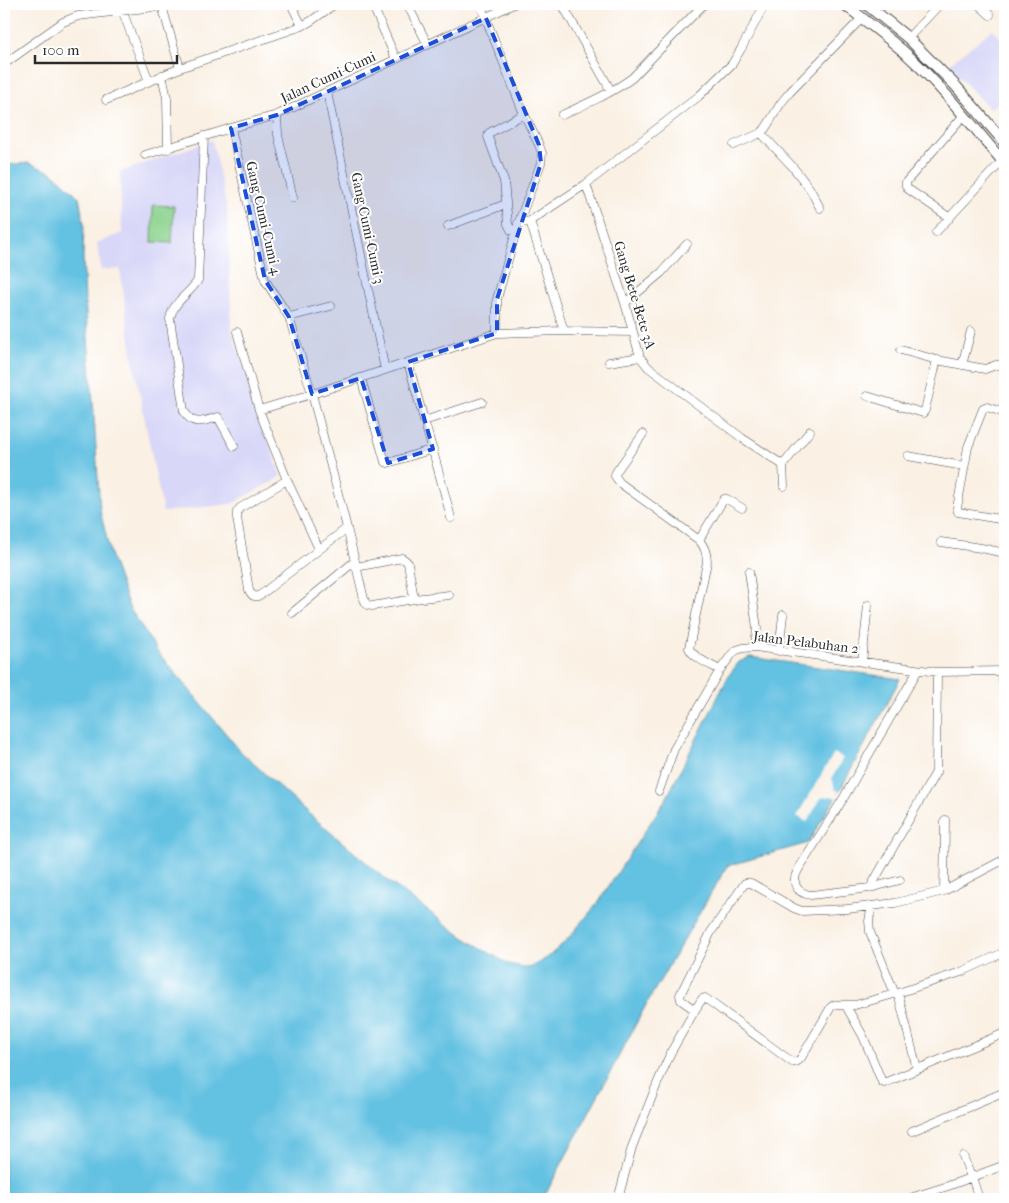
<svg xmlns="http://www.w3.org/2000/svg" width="1009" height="1203" font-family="'IM FELL French Canon',serif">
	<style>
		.built { fill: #d8d7f8 }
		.green { fill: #8cd38e; stroke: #5c7f5c }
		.water { fill: #64c1e2; stroke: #487686 }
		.pier { fill: #faf0e3 }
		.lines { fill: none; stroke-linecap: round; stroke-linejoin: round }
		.street-casing { stroke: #4a4947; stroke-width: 9 }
		.secondary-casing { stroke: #4a4947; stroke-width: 12 }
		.street { stroke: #fff; stroke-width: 8 }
		.secondary { stroke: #fff; stroke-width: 10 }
		.marked { fill: #1d4ed8; fill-opacity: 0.2; stroke: #1d4ed8; stroke-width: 4; stroke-dasharray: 10 6; stroke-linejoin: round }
		.labels { text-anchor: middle; stroke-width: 4; stroke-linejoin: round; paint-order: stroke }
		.street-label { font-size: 14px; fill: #2b2b2b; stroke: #fff }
	</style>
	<rect width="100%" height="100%" fill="#fff"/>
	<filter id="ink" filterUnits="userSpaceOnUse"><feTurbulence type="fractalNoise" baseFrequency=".02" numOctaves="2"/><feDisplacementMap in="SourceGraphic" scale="10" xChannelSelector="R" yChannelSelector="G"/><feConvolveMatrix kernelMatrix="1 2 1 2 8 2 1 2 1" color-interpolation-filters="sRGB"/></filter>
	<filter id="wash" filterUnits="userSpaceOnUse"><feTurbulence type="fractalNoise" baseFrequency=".0096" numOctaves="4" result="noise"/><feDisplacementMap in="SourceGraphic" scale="20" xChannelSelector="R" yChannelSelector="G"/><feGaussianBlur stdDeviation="1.12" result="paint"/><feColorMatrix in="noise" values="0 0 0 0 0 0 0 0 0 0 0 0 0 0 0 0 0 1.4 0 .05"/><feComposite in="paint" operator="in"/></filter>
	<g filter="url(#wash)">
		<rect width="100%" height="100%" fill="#faf0e3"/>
		<path class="built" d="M993,29L1005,44V97L990,109L948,65Z
			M212,140L227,209L232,332L281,477L231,504L163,512L133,360L120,269L101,270L97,243L122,233L120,172Z"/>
		<path class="green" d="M153,205L174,206L172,243L152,242Z"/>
		<path class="water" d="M29,163L53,173L79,197L84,223L83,257L85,300L93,402L100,510L111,557L129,607L156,650L242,753L309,814L388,881L463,937L508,964L529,968L547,958L566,941L597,904L666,799L729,675L739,662L750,657L900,679L839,792L808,843L727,866L647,1003L543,1199H4V165Z"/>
		<path class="pier" d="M834,753L843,758L832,778L835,789L839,792L836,798L831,796L821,798L807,822L797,816Z"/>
	</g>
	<g filter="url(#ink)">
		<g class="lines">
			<g class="street-casing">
				<path id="street" d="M372,4L396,59
					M407,4L428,45
					M562,4L611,91
					M978,4L990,15
					M162,6L180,68
					M122,10L149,81
					M302,26L311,21L335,4
					M908,38L940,4
					M4,64L63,22L78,16L154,7L171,4
					M162,75L167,98L168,149
					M327,92L385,370
					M106,100L180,68L302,26L291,4
					M277,115L278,135L293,198
					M562,115C586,104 610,94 632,78L704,4
					M231,128L265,280L270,288L289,317L312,394L347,528L268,589C262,594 254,602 249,590L237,518V512L240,508L287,480
					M761,133L792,166L810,189L820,208
					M204,136L198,280C189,295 173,301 170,319L184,411C193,427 203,421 218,417L234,446
					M734,145L761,133L765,129L781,103L790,92L862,18
					M145,155L231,128L277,115L514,4
					M586,184L625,303L640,357L648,367L742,438L783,465
					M950,218L908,189L906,186V182L964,115
					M530,221L564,331
					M518,224L530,221L586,184L699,96L732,64L741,49L765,4
					M448,226L506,204
					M516,232L511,230L508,224L504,181L488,137L489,133L524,114
					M936,232L1002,161
					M625,303L661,273L687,244
					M289,317L331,306
					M237,332L259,410L287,480L319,549
					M497,333L564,331L633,332
					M901,350L937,360L985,369L996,365H1005
					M408,362C422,415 438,466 451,518
					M609,362L640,357
					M962,365L971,331
					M361,378L385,462L388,463L433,449
					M867,396L923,413L925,410L937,360
					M259,410L312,394L497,333V299L518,224L541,163L542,153L539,145L524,114L480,4
					M1005,413L987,407L983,409L968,447L957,508L958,512L1005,520
					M424,421L482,402
					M643,434L616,472L615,476L620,483L699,540C705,547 707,553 707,562L689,648C693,658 711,665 720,670
					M908,456L963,466
					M784,486L783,465L810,431
					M347,528L364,599C366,604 367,606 372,606L414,599L449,595
					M699,540L722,502L724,499H727L742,508
					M941,542L981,548L1005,553
					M356,567L402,558L405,560L408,563L414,599
					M749,572L757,628L755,647
					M292,613L355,561
					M779,651L783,615
					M862,662L868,605
					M659,791L674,749L720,670L733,653L737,650L743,648L755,647L937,672L1004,671
					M900,880L870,888L811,895C796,893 791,883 798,870L843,799L918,670
					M870,888L936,772L937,672
					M944,891L945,820
					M872,906L869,921L870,932L895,994
					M898,993L917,1069
					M846,1006L863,1036L882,1082L884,1083L1005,1033
					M695,1010L702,999L705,998L792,1062C796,1063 798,1061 801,1058L831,1007L834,1005H855L898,993L961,972L1005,952
					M912,1131L1005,1092
					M963,1156L971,1177
					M972,1177L979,1199
					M618,1199L632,1147L657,1084L671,1052L695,1010L681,1000L680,995L711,932L745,883H751L794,908L802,911L847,909L895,903L944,891L1005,859
					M907,1199L948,1186L1005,1165"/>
			</g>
			<g class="secondary-casing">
				<path id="secondary" d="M844,4C868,23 894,41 916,63C948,94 976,130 1005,164
					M866,4L908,38L955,85L1005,143
					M1005,666L1004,671L1005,685"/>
			</g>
			<use href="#street" class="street"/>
			<use href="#secondary" class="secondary"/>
		</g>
	</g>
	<path class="marked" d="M486,18L539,145L541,163L497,299V333L408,362L433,449L388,463L361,378L312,394L289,317L265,280L231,128L277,115Z"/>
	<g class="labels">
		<g class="street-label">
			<text transform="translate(328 77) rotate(-25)" y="5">Jalan Cumi-Cumi</text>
			<text transform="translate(264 218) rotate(77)" y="5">Gang Cumi-Cumi 4</text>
			<text transform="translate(368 228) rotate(78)" y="5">Gang Cumi-Cumi 3</text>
			<text transform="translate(635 295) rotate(73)" y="5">Gang Bete-Bete 3A</text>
			<text transform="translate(806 642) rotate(7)" y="5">Jalan Pelabuhan 2</text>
		</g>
	</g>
	<rect width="1009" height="1203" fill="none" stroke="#fff" stroke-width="20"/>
	<path d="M35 55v8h142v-8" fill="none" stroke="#2b2b2b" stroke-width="2.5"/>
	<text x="42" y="55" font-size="15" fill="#2b2b2b" stroke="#ffffff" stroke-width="4" paint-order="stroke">100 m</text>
</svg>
